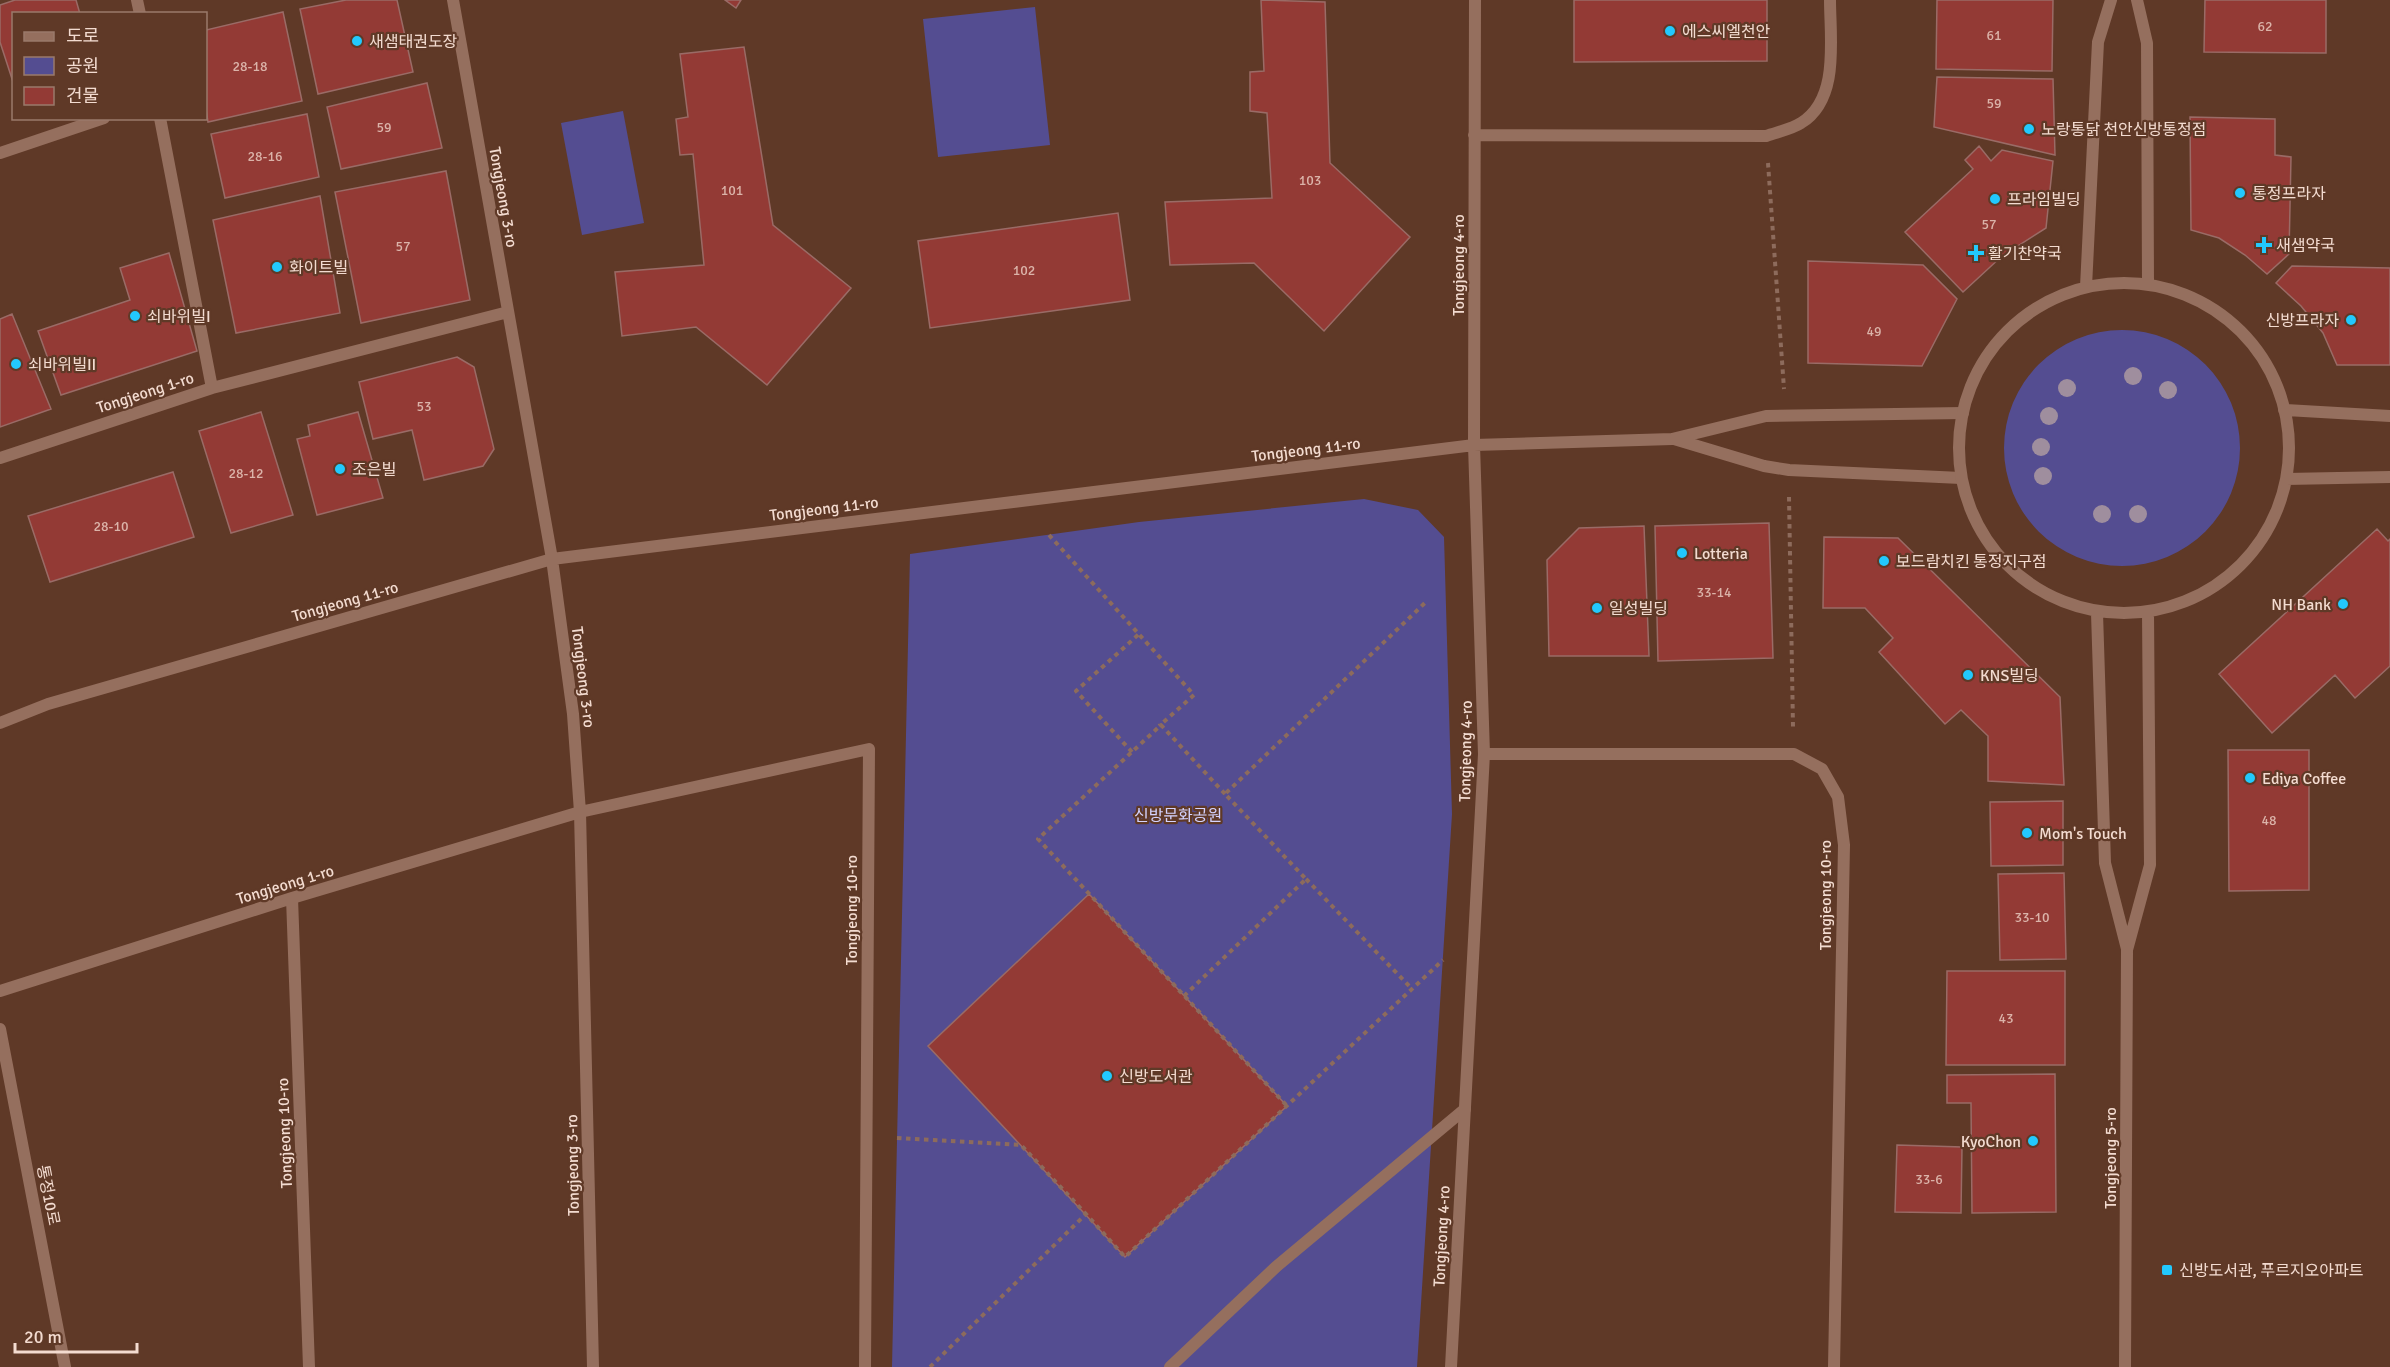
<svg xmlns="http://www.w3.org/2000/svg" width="2390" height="1367" font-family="Signika,'Noto Sans KR',sans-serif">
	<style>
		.green { fill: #544d91 }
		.building { fill: #933a35; stroke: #9a6b66; stroke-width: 1.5 }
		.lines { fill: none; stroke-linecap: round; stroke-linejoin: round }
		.path { stroke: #8d6b5c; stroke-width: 4; stroke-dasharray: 4.5 4.5; stroke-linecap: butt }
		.service { stroke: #956f5e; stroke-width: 12 }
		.minor { stroke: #956f5e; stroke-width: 12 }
		.tertiary { stroke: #956f5e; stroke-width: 12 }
		.tree { fill: #9f8e9e }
		.poi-dot { fill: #22c9fd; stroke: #5f3927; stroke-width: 2 }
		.labels { text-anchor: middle; stroke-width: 4.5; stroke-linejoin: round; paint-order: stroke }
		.number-label { font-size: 14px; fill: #dbb3a9 }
		.poi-label { font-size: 16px; fill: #f3dbd0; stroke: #5f3927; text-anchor: start }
		.street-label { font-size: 16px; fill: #f3dbd0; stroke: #5f3927 }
		.park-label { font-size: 16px; fill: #d4d3ff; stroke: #5f3927 }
	</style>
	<rect width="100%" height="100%" fill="#5f3927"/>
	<path class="green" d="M1035,7L1050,145L938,157L923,19Z
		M623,111L644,223L582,235L561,123Z
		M2004 448a118 118 0 1 1 236 0a118 118 0 1 1-236 0Z
		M1364,499L1418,510L1444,537L1452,814L1417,1367H892L910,554L1139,522Z"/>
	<path class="building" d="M15,0H76L80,14H14V85L0,42V5Z
		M346,0H397L413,72L318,94L300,9Z
		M725,0H741L736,8Z
		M1261,0L1325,2L1330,163L1410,237L1324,331L1254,263L1170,265L1165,202L1272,198L1267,113L1250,111V72L1264,71Z
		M1574,0H1767V61L1574,62Z
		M1937,0H2053L2052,71L1936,69Z
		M2205,0H2326V53L2204,52Z
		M283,12L302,101L208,122L206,109V30Z
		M744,47L773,225L851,288L767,385L696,327L622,336L615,272L704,265L693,154L680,155L676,119L688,117L680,54Z
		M1937,77L2053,79L2055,155L1934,127Z
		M427,83L442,148L341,169L327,107Z
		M307,114L319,177L225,198L211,134Z
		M2190,117L2275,119V155L2291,157L2289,254L2267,274L2245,255L2219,238L2191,230Z
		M1979,146L1991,161L2002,150L2053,161L2046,228L2002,256L1963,292L1905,232L1973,169L1965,160Z
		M446,171L470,300L361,323L335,192Z
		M320,196L340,313L236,333L213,220Z
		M1118,213L1130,300L930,328L918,241Z
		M169,253L197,351L61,395L38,331L130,300L120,268Z
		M1808,261L1923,265L1957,299L1922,366L1808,363Z
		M2292,266L2390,268V365H2337L2323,333L2301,306L2276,283Z
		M12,314L51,409L0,427V319Z
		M457,357L474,367L494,449L483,466L424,480L412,430L373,439L359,382Z
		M261,412L293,515L231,533L199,431Z
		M358,412L383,498L317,515L297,439L310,436L308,425Z
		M173,472L194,537L50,582L28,516Z
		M1769,523L1773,658L1658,661L1655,526Z
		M1644,526L1649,656H1549L1547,560L1579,528Z
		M2377,529L2388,541L2390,539V666L2355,698L2335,675L2272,733L2219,674Z
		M1824,537L1898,538L2060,697L2064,785L1988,781V736L1961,710L1945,724L1879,652L1893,638L1865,608H1823Z
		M2228,750H2309V890L2229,891Z
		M2063,801V865L1991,866L1990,802Z
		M2064,873L2066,959L2000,960L1998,874Z
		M1089,894L1287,1106L1125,1257L928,1046Z
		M1947,971H2065V1065H1946Z
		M2055,1074L2056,1212L1972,1213L1971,1103H1947V1075Z
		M1897,1145L1962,1147L1961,1213L1895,1212Z"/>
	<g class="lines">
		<path class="path" d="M1768,163L1784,389
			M1789,497L1793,727
			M1049,535L1194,695L1159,726
			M1132,752L1076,691L1139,634
			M1225,794L1161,725L1038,839L1287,1106
			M1306,879L1412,989
			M1184,996L1306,879L1225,794L1427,601
			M897,1138L1021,1145L1086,1214
			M930,1367L1086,1214L1125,1257L1443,960"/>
		<path class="service" d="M1170,1367L1277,1266L1465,1109"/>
		<path class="minor" d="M137,0L140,14
			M453,0L552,559L573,714L580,812L593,1367
			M160,118L212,388
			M1474,135L1766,136C1777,132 1792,129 1801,123C1840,99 1830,39 1830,0
			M0,153L104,118
			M1674,439L1764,466L1789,470L1961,478
			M0,458L212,388L508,312
			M0,723L48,704L552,559L1474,445L1672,439L1766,416L1963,413
			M1484,754H1794L1822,769L1838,797L1844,845L1834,1367
			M292,898L309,1367
			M0,991L292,898L580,812L869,749L865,1367
			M0,1029L65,1367
			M1451,1367L1484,754L1474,445L1475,0"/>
		<path class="tertiary" d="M2137,0L2147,43L2148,283
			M1959 448a165 165 0 1 1 330 0a165 165 0 1 1-330 0Z
			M2086,287L2098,42L2111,0
			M2284,410L2390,416
			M2286,479L2390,477
			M2097,613L2105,863L2127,949
			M2125,1367L2127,950L2150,865L2148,613"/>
	</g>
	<g class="tree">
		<circle cx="2133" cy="376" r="9"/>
		<circle cx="2067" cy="388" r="9"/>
		<circle cx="2168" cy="390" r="9"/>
		<circle cx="2049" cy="416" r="9"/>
		<circle cx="2041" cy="447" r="9"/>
		<circle cx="2043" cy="476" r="9"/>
		<circle cx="2102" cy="514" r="9"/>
		<circle cx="2138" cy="514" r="9"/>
	</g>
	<g class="poi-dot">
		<circle cx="1670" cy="31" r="6"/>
		<circle cx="357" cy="41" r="6"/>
		<circle cx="2029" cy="129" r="6"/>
		<circle cx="2240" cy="193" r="6"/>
		<circle cx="1995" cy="199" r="6"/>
		<path d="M2261 236h6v6h6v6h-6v6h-6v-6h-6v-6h6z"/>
		<path d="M1973 244h6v6h6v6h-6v6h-6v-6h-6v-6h6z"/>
		<circle cx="277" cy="267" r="6"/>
		<circle cx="135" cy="316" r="6"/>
		<circle cx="2351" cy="320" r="6"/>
		<circle cx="16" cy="364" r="6"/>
		<circle cx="340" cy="469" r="6"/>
		<circle cx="1682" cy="553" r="6"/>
		<circle cx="1884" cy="561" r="6"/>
		<circle cx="2343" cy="604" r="6"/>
		<circle cx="1597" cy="608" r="6"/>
		<circle cx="1968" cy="675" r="6"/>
		<circle cx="2250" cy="778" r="6"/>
		<circle cx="2027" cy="833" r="6"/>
		<circle cx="1107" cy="1076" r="6"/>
		<circle cx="2033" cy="1141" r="6"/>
		<rect x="2161" y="1264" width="12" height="12" rx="3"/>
	</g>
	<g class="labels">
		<g class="number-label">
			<text x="2265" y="31">62</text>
			<text x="1994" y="40">61</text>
			<text x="250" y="71">28-18</text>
			<text x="1994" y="108">59</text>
			<text x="384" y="132">59</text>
			<text x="265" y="161">28-16</text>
			<text x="1310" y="185">103</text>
			<text x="732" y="195">101</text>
			<text x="1989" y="229">57</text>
			<text x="403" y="251">57</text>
			<text x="1024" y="275">102</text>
			<text x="1874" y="336">49</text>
			<text x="424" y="411">53</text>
			<text x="246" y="478">28-12</text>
			<text x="111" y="531">28-10</text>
			<text x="1714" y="597">33-14</text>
			<text x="2269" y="825">48</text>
			<text x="2032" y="922">33-10</text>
			<text x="2006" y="1023">43</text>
			<text x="1929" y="1184">33-6</text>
		</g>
		<g class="poi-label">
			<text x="1682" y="37">에스씨엘천안</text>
			<text x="369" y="47">새샘태권도장</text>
			<text x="2041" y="135">노랑통닭 천안신방통정점</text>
			<text x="2252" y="199">통정프라자</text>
			<text x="2007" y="205">프라임빌딩</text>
			<text x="2276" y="251">새샘약국</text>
			<text x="1988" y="259">활기찬약국</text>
			<text x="289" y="273">화이트빌</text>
			<text x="147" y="322">쇠바위빌I</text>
			<text x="2339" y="326" text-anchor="end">신방프라자</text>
			<text x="28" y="370">쇠바위빌II</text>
			<text x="352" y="475">조은빌</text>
			<text x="1694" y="559">Lotteria</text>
			<text x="1896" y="567">보드람치킨 통정지구점</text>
			<text x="2331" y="610" text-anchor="end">NH Bank</text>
			<text x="1609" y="614">일성빌딩</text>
			<text x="1980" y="681">KNS빌딩</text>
			<text x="2262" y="784">Ediya Coffee</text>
			<text x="2039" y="839">Mom's Touch</text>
			<text x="1119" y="1082">신방도서관</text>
			<text x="2021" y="1147" text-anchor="end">KyoChon</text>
			<text x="2179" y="1276">신방도서관, 푸르지오아파트</text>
		</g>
		<g class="street-label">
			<text transform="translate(504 197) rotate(80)" y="6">Tongjeong 3-ro</text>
			<text transform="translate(1458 265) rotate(-90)" y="6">Tongjeong 4-ro</text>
			<text transform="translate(145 392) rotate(-18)" y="6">Tongjeong 1-ro</text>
			<text transform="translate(1306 449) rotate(-7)" y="6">Tongjeong 11-ro</text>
			<text transform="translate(824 508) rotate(-7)" y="6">Tongjeong 11-ro</text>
			<text transform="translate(345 601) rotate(-16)" y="6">Tongjeong 11-ro</text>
			<text transform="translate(584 677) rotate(83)" y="6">Tongjeong 3-ro</text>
			<text transform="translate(1465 751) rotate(-89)" y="6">Tongjeong 4-ro</text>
			<text transform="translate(285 884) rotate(-17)" y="6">Tongjeong 1-ro</text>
			<text transform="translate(1825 895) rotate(-90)" y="6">Tongjeong 10-ro</text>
			<text transform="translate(851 910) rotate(-90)" y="6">Tongjeong 10-ro</text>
			<text transform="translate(284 1133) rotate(-92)" y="6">Tongjeong 10-ro</text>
			<text transform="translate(2110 1158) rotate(-90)" y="6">Tongjeong 5-ro</text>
			<text transform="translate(572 1165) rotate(-91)" y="6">Tongjeong 3-ro</text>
			<text transform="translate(49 1195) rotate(79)" y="6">통정10로</text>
			<text transform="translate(1441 1236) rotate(-87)" y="6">Tongjeong 4-ro</text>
		</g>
		<g class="park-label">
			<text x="1178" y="821">신방문화공원</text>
		</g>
	</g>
	<rect x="12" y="12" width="195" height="108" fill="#5f3927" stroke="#9a7a6b" stroke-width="1.5"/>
	<rect x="24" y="32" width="30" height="9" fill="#956f5e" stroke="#9a7a6b" stroke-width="1.5"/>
	<text x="66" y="42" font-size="18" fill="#f3dbd0">도로</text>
	<rect x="24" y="57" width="30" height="18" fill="#544d91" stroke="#9a7a6b" stroke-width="1.5"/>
	<text x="66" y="72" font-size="18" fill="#f3dbd0">공원</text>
	<rect x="24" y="87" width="30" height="18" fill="#933a35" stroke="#9a7a6b" stroke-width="1.5"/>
	<text x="66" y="102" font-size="18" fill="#f3dbd0">건물</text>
	<path d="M15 1343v9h122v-9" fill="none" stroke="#f3dbd0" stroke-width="3"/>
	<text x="24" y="1343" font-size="18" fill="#f3dbd0" stroke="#5f3927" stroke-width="4.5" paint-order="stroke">20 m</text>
</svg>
